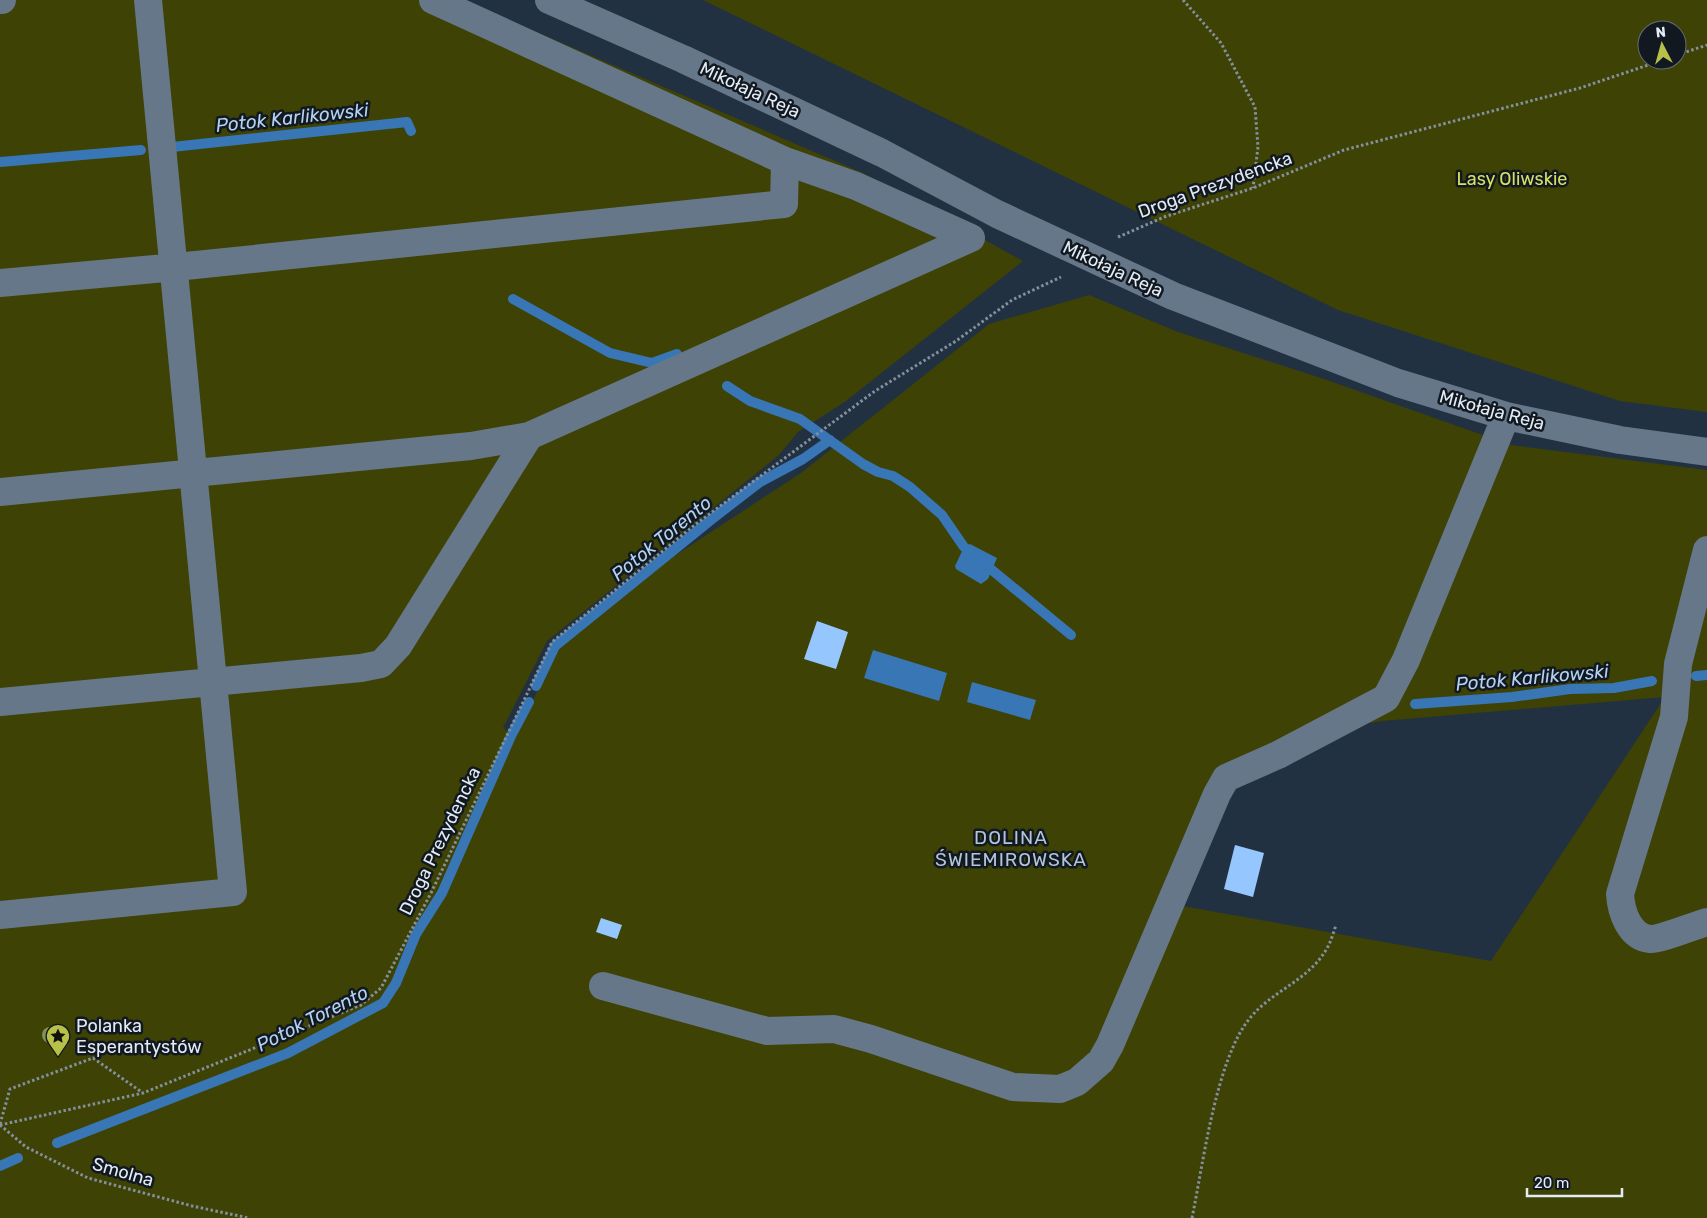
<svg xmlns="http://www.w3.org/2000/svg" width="1707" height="1218" font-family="Rubik,sans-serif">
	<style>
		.green { fill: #3e4204; fill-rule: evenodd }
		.water { fill: #3876b5 }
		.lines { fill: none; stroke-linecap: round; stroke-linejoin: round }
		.stream { stroke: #3876b5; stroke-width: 10 }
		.building { fill: #95c7fe }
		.path { stroke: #84909e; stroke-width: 3; stroke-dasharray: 2.5 2.5; stroke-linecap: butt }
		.minor { stroke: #667789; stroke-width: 28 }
		.tree { fill: #849255 }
		.labels { text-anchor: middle; stroke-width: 5; stroke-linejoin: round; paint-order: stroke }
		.street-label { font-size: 18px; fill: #e2ebf6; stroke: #11181f }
		.park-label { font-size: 18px; fill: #d5e165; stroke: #11181f }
		.poi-label { font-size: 18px; fill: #e2ebf6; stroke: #11181f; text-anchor: start }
		.water-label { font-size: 19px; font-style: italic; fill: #b2d1f4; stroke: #11181f }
		.neighbourhood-label { font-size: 19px; letter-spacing: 1px; fill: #b1c4d8; stroke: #11181f }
	</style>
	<rect width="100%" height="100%" fill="#223141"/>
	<path class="green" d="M0,0H462L863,173L1023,261L846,401L798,432L778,456L547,641L503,728L514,735L527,714L556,649L653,570L801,473L989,324L1089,295L1178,332L1324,379L1511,445L1707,470V1218H0ZM1665,697L1491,961L1182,906L1230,791L1358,725L1382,721Z
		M703,0H1707V412L1620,401L1338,310ZM1647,30H1677V60H1647Z"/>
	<path class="water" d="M970,544L997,558L988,579L981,584L956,569L955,566L964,547Z
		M873,650L947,673L939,701L864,678Z
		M972,682L1036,700L1030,720L967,702Z"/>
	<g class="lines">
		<path class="stream" d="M172,147L407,122L411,131
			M0,162L141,150
			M513,299L610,353L652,363L677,354
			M727,386L750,401L800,419L863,464L878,472L893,476L910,487L942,515L964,547L1071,635
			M1696,676L1707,675
			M536,686L555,646L712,519L760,482L803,459L830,440
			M1415,704L1512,697L1570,689L1614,688L1652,681
			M57,1143L288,1053L383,1003L396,983L416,934L442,893L511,736L529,702
			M0,1166L18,1158"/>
	</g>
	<path class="building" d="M817,621L848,632L836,669L804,659Z
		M1235,845L1264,853L1253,897L1224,889Z
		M601,918L622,925L617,939L596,932Z"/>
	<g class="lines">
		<path class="path" d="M1183,0L1221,43L1255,107L1258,147L1253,188
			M1677,55L1707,45
			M1118,237L1164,217L1253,188L1344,150L1580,88L1663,60
			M0,1124L10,1089L93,1058L143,1093
			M0,1125L143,1093L361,1005L381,988L431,893L552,642L692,527L875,391L956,341L1012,300L1061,277
			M0,1125L26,1147L88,1178L192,1206L249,1218
			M1192,1218C1203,1165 1216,1059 1250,1018C1271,992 1306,981 1324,953C1330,945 1333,934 1336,925"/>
		<path class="minor" d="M0,0H2
			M433,0L785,161L856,186L971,238
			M549,0L683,59L882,153L997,214L1173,296L1398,383L1506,416L1620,440L1707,452
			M0,283L176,267L784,204L785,161
			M0,492L471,446L529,436L971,238
			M1707,550L1678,664L1674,717L1620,894C1621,911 1629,937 1650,939C1659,940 1696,925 1707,922
			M0,702L361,668L381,664L398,646L529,436
			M0,915L233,892C221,752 205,611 193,471C179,314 164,157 148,0
			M603,986L767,1031L834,1029L871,1039L1013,1087L1060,1089L1077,1082L1101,1061L1110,1045L1217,794L1226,778L1278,755L1386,698L1406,660L1506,416"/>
	</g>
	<circle class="tree" cx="50" cy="1035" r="8"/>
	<defs>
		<g id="sight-pin" transform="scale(1.25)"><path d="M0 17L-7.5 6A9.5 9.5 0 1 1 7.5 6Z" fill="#b7c148" stroke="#11181f"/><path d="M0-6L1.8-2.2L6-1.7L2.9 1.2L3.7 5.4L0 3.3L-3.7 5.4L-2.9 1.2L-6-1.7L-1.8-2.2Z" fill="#111"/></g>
	</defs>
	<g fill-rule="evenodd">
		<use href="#sight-pin" x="58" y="1036"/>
	</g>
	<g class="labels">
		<g class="street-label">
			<text transform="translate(750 90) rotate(25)" y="6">Mikołaja Reja</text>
			<text transform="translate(1215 185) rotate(-20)" y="6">Droga Prezydencka</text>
			<text transform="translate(1113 269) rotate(25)" y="6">Mikołaja Reja</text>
			<text transform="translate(1492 410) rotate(15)" y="6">Mikołaja Reja</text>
			<text transform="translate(440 841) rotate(-64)" y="6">Droga Prezydencka</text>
			<text transform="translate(123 1172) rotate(16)" y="6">Smolna</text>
		</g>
		<g class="park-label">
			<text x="1512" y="185">Lasy Oliwskie</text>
		</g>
		<g class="poi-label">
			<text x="76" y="1032">Polanka<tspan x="76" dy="21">Esperantystów</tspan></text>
		</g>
		<g class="water-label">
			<text transform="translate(292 117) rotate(-6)" y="7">Potok Karlikowski</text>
			<text transform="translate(661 538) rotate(-39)" y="7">Potok Torento</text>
			<text transform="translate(1532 677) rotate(-5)" y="7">Potok Karlikowski</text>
			<text transform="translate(312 1018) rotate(-27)" y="7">Potok Torento</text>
		</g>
		<g class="neighbourhood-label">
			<text x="1011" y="844">DOLINA<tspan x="1011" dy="22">ŚWIEMIROWSKA</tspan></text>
		</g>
	</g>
	<g transform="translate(1662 45) rotate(354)"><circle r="24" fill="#11181f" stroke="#656c75"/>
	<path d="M0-4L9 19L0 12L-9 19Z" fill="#b7c148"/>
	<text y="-8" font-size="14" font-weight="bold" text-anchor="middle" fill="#e2ebf6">N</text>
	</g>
	<path d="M1527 1188v8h95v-8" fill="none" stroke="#e2ebf6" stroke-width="2.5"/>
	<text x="1534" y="1188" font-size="15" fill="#e2ebf6" stroke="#11181f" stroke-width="4" paint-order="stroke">20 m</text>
</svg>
